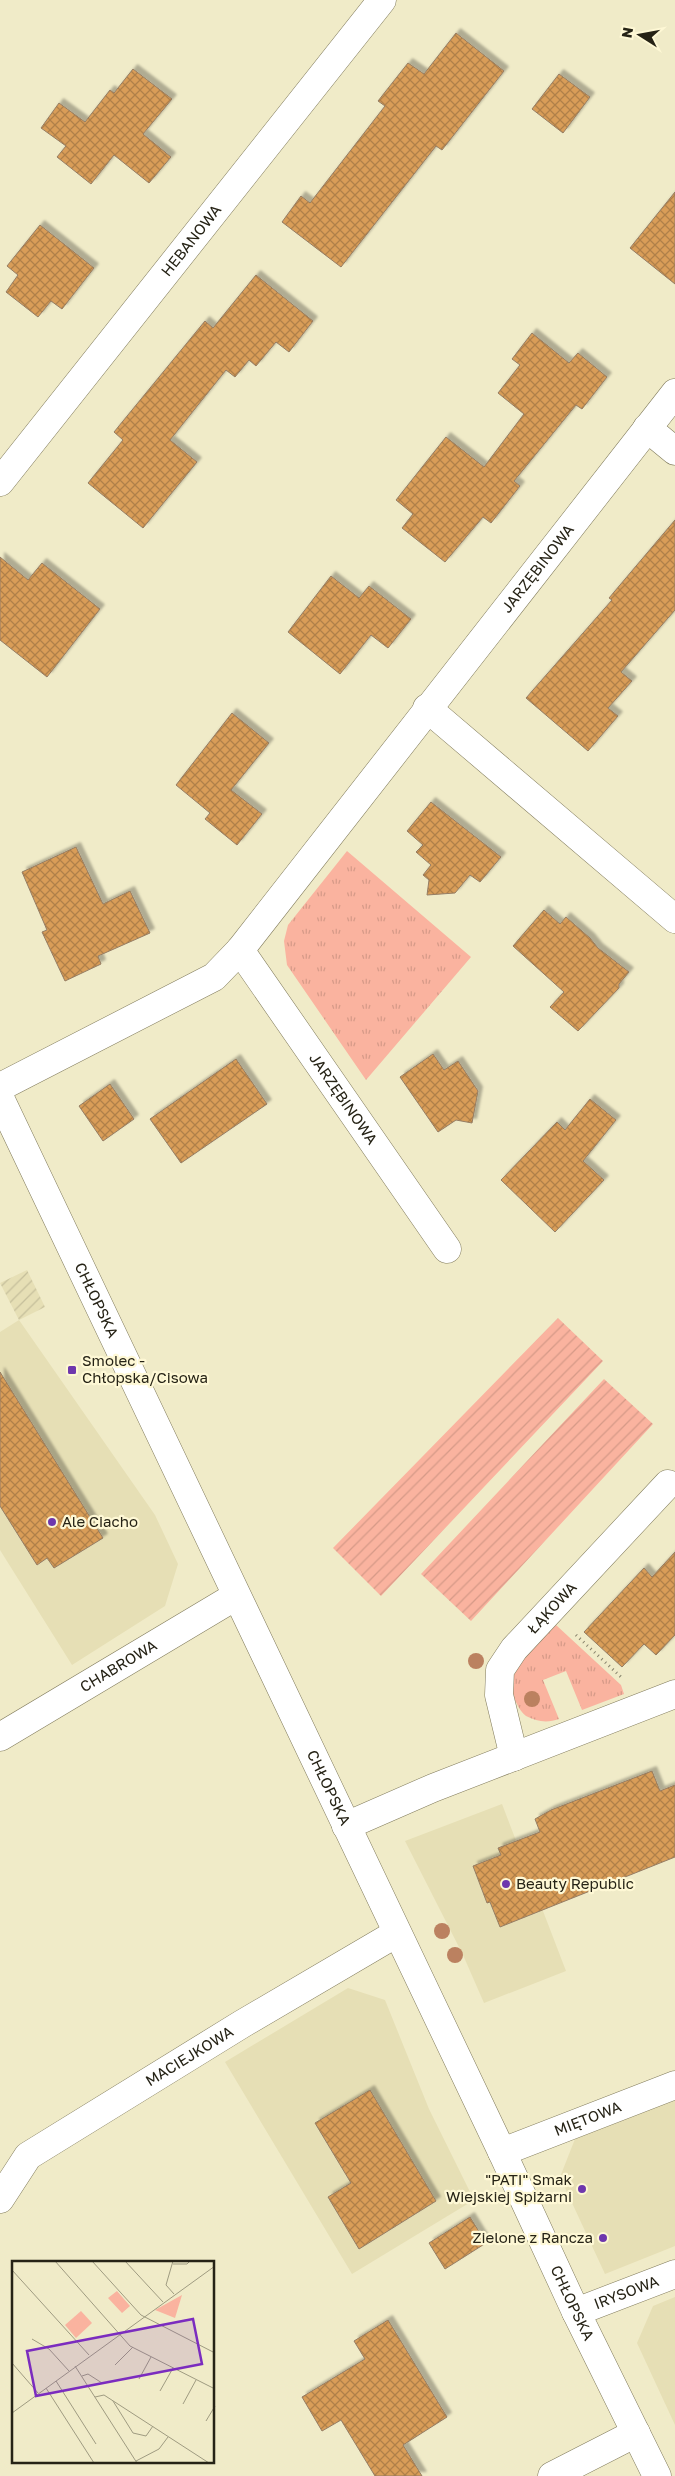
<svg xmlns="http://www.w3.org/2000/svg" width="675" height="2476" font-family="'Golos Text',sans-serif">
	<style>
		.built { fill: #e6dfb5 }
		.industrial { fill: url(#industrial-furrows) }
		.grass { fill: url(#grass-tufts) }
		.garden { fill: url(#garden-furrows) }
		.building { fill: url(#building-cross-hatch); stroke: #957d64; filter: url(#shadow) }
		.lines { fill: none; stroke-linecap: round; stroke-linejoin: round }
		.minor-casing { stroke: #817b5c; stroke-width: 29 }
		.path { stroke: #87836c; stroke-width: 3; stroke-dasharray: 1 4; stroke-linecap: butt }
		.minor { stroke: #fff; stroke-width: 28 }
		.tree { fill: #bb8160 }
		.poi-dot { fill: #6e37ad; stroke: #fef8d5; stroke-width: 2 }
		.labels { text-anchor: middle; stroke-width: 4.5; stroke-linejoin: round; paint-order: stroke }
		.street-label { font-size: 15px; fill: #262316; stroke: #fef8d5 }
		.poi-label { font-size: 15px; fill: #262316; stroke: #fef8d5; text-anchor: start }
		.inset-road { fill: none; stroke: #9f9b81; stroke-width: 1 }
		.view { fill: #7b2cbf; fill-opacity: 0.15; stroke: #7b2cbf; stroke-width: 2.5 }
		.inset-edge { fill: none; stroke: #262316; stroke-width: 2.5 }
	</style>
	<defs>
		<pattern id="industrial-furrows" width="10" height="10" patternUnits="userSpaceOnUse" patternTransform="scale(1.25)"><rect width="10" height="10" fill="#e6dfb5"/><path d="M-1 1l2-2M0 10L10 0M9 11l2-2" fill="none" stroke="#c5bf9b"/></pattern>
		<pattern id="grass-tufts" width="24" height="20" patternUnits="userSpaceOnUse" patternTransform="scale(1.25)"><rect width="24" height="20" fill="#fab39f"/><path d="M3 7l-1-3M5 7V3M7 7l1-3M15 17l-1-3M17 17v-4M19 17l1-3" fill="none" stroke="#d69a88"/></pattern>
		<pattern id="garden-furrows" width="10" height="10" patternUnits="userSpaceOnUse" patternTransform="scale(1.25)"><rect width="10" height="10" fill="#fab39f"/><path d="M-1 1l2-2M0 10L10 0M9 11l2-2" fill="none" stroke="#d69a88"/></pattern>
		<pattern id="building-cross-hatch" width="8" height="8" patternUnits="userSpaceOnUse" patternTransform="scale(1.25)"><rect width="8" height="8" fill="#d99d58"/><path d="M0 0l8 8M0 8l8-8" fill="none" stroke="#b08048"/></pattern>
		<filter id="shadow"><feDropShadow dx="4.5" dy="-4.5" stdDeviation="1" flood-color="#0004"/></filter>
	</defs>
	<rect width="100%" height="100%" fill="#f0ebc8"/>
	<path class="built" d="M19,1320L155,1515L178,1564L165,1606L72,1665L0,1550V1332Z
		M502,1804L566,1971L484,2003L463,1955L405,1841Z
		M348,1988L385,2000L429,2109L474,2200L352,2274L225,2062Z
		M675,2100V2246L605,2274L560,2177L575,2139Z
		M675,2297V2425L637,2343L653,2306Z"/>
	<path class="industrial" d="M27,1270L45,1307L19,1320L0,1283Z"/>
	<path class="grass" d="M347,851L471,957L366,1080L287,965L284,941L288,925Z
		M556,1625L621,1685L624,1694L582,1710L566,1671L543,1680L559,1719C548,1723 537,1722 526,1716C522,1713 519,1708 517,1704C498,1673 537,1645 556,1625Z"/>
	<path class="garden" d="M558,1318L603,1361L381,1596L333,1548Z
		M604,1379L653,1424L471,1621L421,1574Z"/>
	<path class="building" d="M456,33L504,71L442,150L436,146L341,267L282,222L301,196L310,203L385,106L378,101L408,63L424,74Z
		M133,69L172,99L143,134L171,157L149,183L114,155L91,184L57,157L66,146L41,128L59,103L85,122L110,90L114,93Z
		M559,74L590,97L563,133L532,109Z
		M675,192V284L630,248Z
		M40,225L94,268L62,309L51,301L38,317L6,292L18,275L7,266Z
		M256,275L313,321L289,352L276,342L256,366L249,360L235,377L226,370L170,440L197,462L143,528L88,483L123,440L114,432L205,321L213,328Z
		M532,333L569,363L578,353L607,377L582,409L576,405L514,481L520,486L491,523L483,517L445,562L402,528L413,514L396,500L446,437L484,467L524,414L498,393L520,365L512,359Z
		M675,520V610L621,672L632,681L608,708L618,716L588,751L526,698L612,600L609,598Z
		M0,557L28,580L42,563L100,609L47,677L0,640Z
		M331,576L359,598L369,586L411,619L388,648L371,635L340,674L288,632Z
		M232,713L269,743L231,790L262,814L237,845L205,819L210,813L176,785Z
		M431,802L501,857L480,882L470,875L455,893L427,895L429,880L423,875L431,865L416,852L423,845L407,831Z
		M76,847L103,904L130,891L150,933L98,956L101,964L65,981L42,932L47,930L22,872Z
		M544,910L560,924L566,917L590,938L598,948L629,972L619,984V988L578,1031L550,1007L564,992L513,946Z
		M433,1054L444,1070L458,1061L478,1091L472,1123L456,1120L438,1132L400,1077Z
		M236,1059L267,1104L181,1163L150,1119Z
		M110,1084L134,1119L103,1141L79,1106Z
		M590,1099L616,1120L583,1161L604,1180L555,1232L501,1180L557,1122L565,1130Z
		M0,1372L103,1538L54,1568L47,1558L37,1565L0,1506Z
		M675,1552V1635L656,1655L644,1644L622,1667L584,1632L644,1568L652,1577Z
		M652,1771L660,1791L675,1785V1857L500,1927L490,1902L487,1903L473,1866L501,1855L498,1848L540,1832L535,1819L551,1810Z
		M370,2090L436,2201L359,2249L328,2197L351,2183L315,2123Z
		M470,2217L486,2243L445,2269L429,2243Z
		M388,2320L447,2417L403,2445L422,2476H375L341,2420L322,2431L302,2397L365,2359L354,2341Z"/>
	<g class="lines">
		<g class="minor-casing">
			<g id="minor">
				<path d="M647,428L675,451"/>
				<path id="s1" d="M0,482L382,0"/>
				<path d="M427,708L675,919"/>
				<path id="s2" d="M240,950L447,1249"/>
				<path id="s3" d="M0,1087L214,977L240,950L675,393"/>
				<path id="s4" d="M0,1098L502,2152L576,2312L657,2476"/>
				<path id="s5" d="M0,1737L236,1596"/>
				<path id="s6" d="M514,1757L499,1695L500,1670L514,1649L668,1484"/>
				<path d="M346,1826L433,1788L675,1694"/>
				<path id="s7" d="M502,2152L675,2085"/>
				<path id="s8" d="M0,2199L28,2156L242,2024L397,1933"/>
				<path id="s9" d="M576,2312L675,2274"/>
				<path d="M552,2476L636,2433"/>
			</g>
		</g>
		<path class="path" d="M576,1635L621,1677"/>
		<use href="#minor" class="minor"/>
	</g>
	<g class="tree">
		<circle cx="476" cy="1661" r="8"/>
		<circle cx="532" cy="1699" r="8"/>
		<circle cx="442" cy="1931" r="8"/>
		<circle cx="455" cy="1955" r="8"/>
	</g>
	<g class="poi-dot">
		<rect x="67" y="1365" width="10" height="10" rx="2.5"/>
		<circle cx="52" cy="1522" r="5"/>
		<circle cx="506" cy="1884" r="5"/>
		<circle cx="582" cy="2189" r="5"/>
		<circle cx="603" cy="2238" r="5"/>
	</g>
	<g class="labels">
		<g class="street-label">
			<text dy="5" stroke="none"><textPath href="#s1" startOffset="308">HEBANOWA</textPath></text>
			<text dy="5" stroke="none"><textPath href="#s3" startOffset="762">JARZĘBINOWA</textPath></text>
			<text dy="5" stroke="none"><textPath href="#s2" startOffset="181">JARZĘBINOWA</textPath></text>
			<text dy="5" stroke="none"><textPath href="#s4" startOffset="224">CHŁOPSKA</textPath></text>
			<text dy="5" stroke="none"><textPath href="#s6" startOffset="170">ŁĄKOWA</textPath></text>
			<text dy="5" stroke="none"><textPath href="#s5" startOffset="138">CHABROWA</textPath></text>
			<text dy="5" stroke="none"><textPath href="#s4" startOffset="764">CHŁOPSKA</textPath></text>
			<text dy="5" stroke="none"><textPath href="#s8" startOffset="241">MACIEJKOWA</textPath></text>
			<text dy="5" stroke="none"><textPath href="#s7" startOffset="92">MIĘTOWA</textPath></text>
			<text dy="5" stroke="none"><textPath href="#s9" startOffset="54">IRYSOWA</textPath></text>
			<text dy="5" stroke="none"><textPath href="#s4" startOffset="1334">CHŁOPSKA</textPath></text>
		</g>
		<g class="poi-label">
			<text x="82" y="1366">Smolec -<tspan x="82" dy="17">Chłopska/Cisowa</tspan></text>
			<text x="62" y="1527">Ale Ciacho</text>
			<text x="516" y="1889">Beauty Republic</text>
			<text x="572" y="2185" text-anchor="end">"PATI" Smak<tspan x="572" dy="17">Wiejskiej Spiżarni</tspan></text>
			<text x="593" y="2243" text-anchor="end">Zielone z Rancza</text>
		</g>
	</g>
	<g transform="translate(12 2261)">
		<rect width="202" height="202" fill="#f0ebc8"/>
		<path d="M105,30L118,45L110,52L96,37ZM170,34L163,57L143,49Z" fill="#fab39f"/>
		<path d="M69,50L80,62L64,77L53,64Z" fill="#fab39f"/>
		<path class="inset-road" d="M43,0L118,85L203,128M80,0L129,54L203,92M113,0L151,41M161,0L154,24L162,33M161,3H175L178,0M0,9L77,94M20,78L37,88L57,110M0,102L26,132M103,104L121,86M63,105L125,202M70,115L76,113L90,122M127,118L139,96M44,120L84,183M34,127L82,202M148,130L161,107M83,136L92,134L197,202M101,140L121,172L134,175L141,165M171,143L184,119M0,152L203,5M194,160L203,145M124,200L147,188L156,176"/>
		<path class="view" d="M181,58L190,103L24,135L15,90Z"/>
		<rect width="202" height="202" class="inset-edge"/>
	</g>
	<g transform="translate(640 35) rotate(281)" stroke="#fef8d5" stroke-width="4" paint-order="stroke">
	<path d="M0-4L9 19L0 12L-9 19Z" fill="#262316"/>
	<text y="-8" font-size="14" font-weight="bold" text-anchor="middle" fill="#262316">N</text>
	</g>
</svg>
